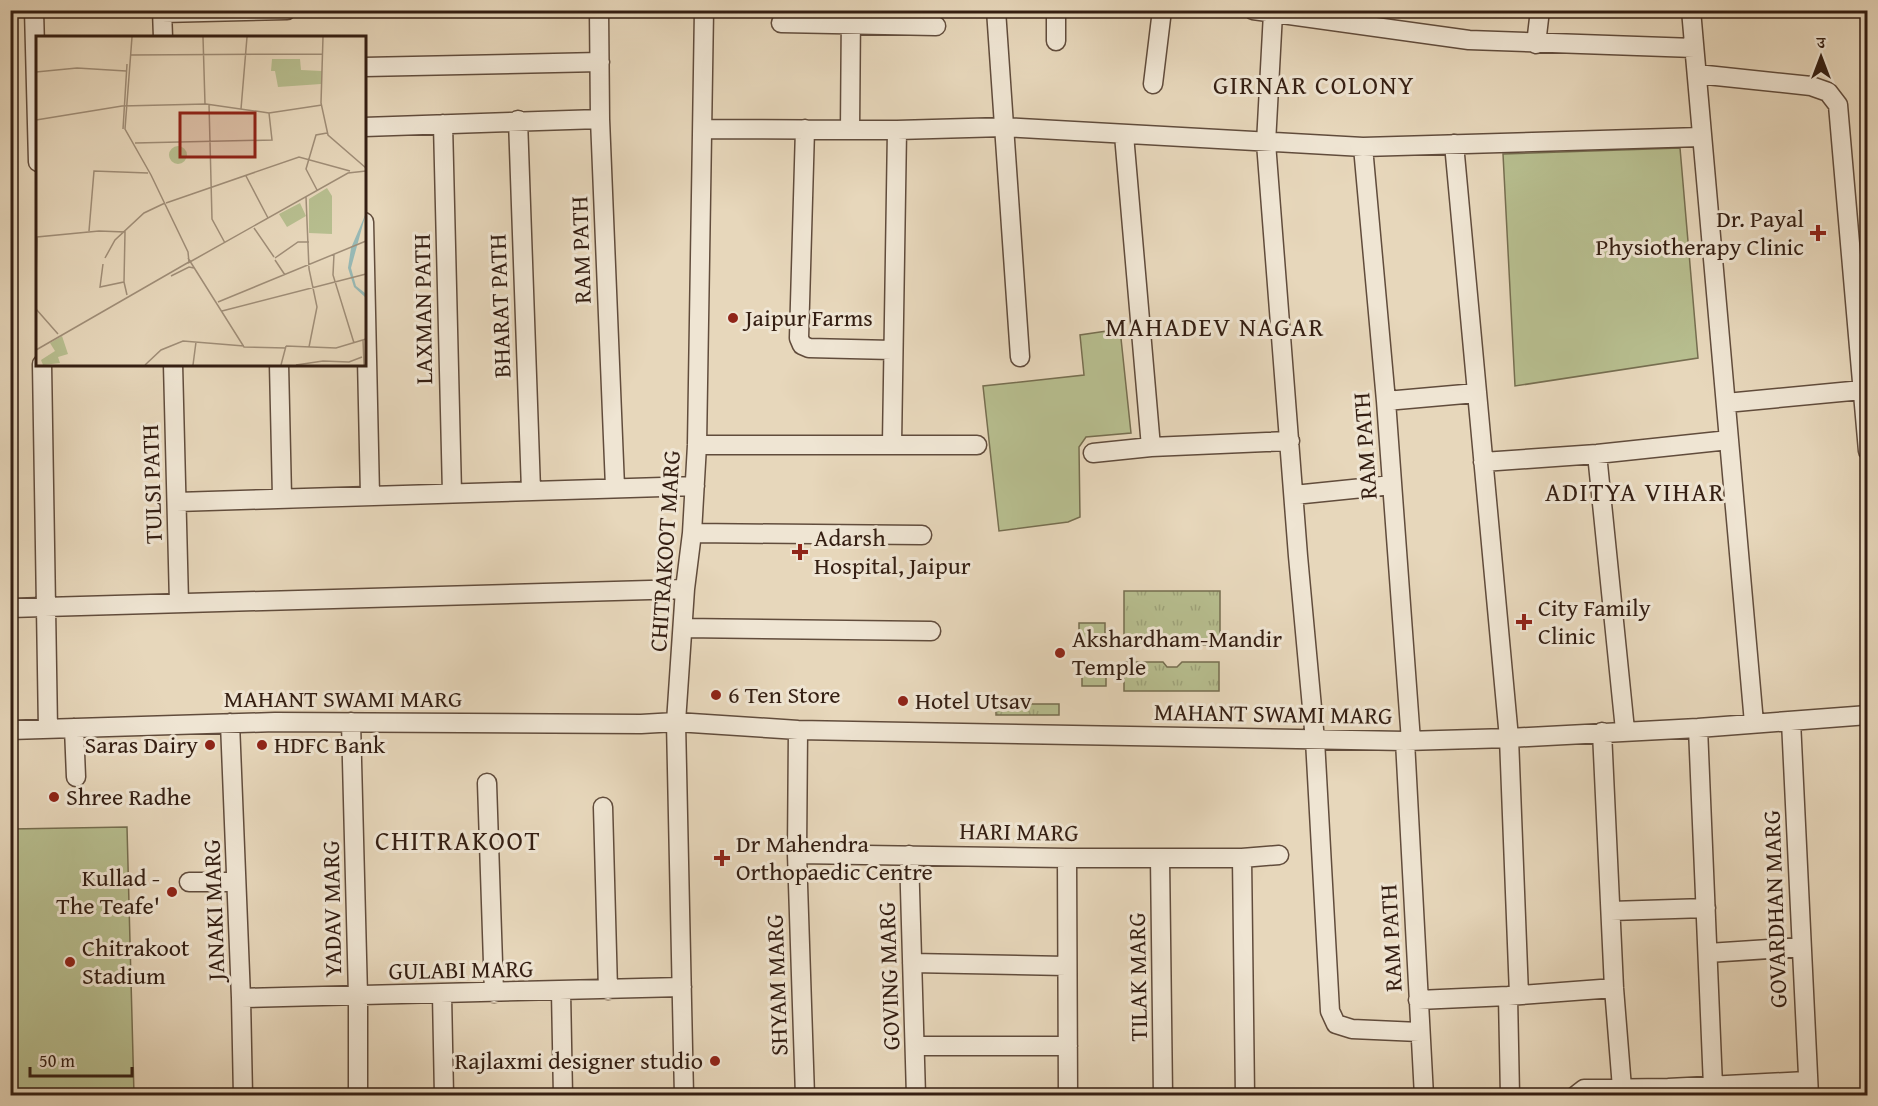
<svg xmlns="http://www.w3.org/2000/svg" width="1878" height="1106" font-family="'Gentium Book Plus','Noto Serif Devanagari',serif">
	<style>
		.grass { fill: url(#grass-tufts); stroke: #766e50; stroke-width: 1.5 }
		.green { fill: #b7be8f; stroke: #766e50; stroke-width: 1.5 }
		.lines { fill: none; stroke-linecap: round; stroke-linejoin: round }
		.minor-casing { stroke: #614c3c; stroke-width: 21 }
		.minor { stroke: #efe5d3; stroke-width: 18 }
		.poi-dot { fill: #8f2418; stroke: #efe5d3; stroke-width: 2 }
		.labels { text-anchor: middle; stroke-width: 6; stroke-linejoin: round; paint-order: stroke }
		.poi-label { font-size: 24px; fill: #341e12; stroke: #efe5d3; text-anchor: start }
		.street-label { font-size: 24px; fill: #341e12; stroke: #efe5d3 }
		.neighbourhood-label { font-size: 26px; letter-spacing: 1.5px; fill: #341e12; stroke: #efe5d3 }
		.quarter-label { font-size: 27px; letter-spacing: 1.5px; fill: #341e12; stroke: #efe5d3 }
		.inset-road { fill: none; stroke: #9f8d77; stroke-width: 1.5 }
		.view { fill: #8f2418; fill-opacity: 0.15; stroke: #8f2418; stroke-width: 3 }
		.inset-edge { fill: none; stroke: #341e12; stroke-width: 3 }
	</style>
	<defs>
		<pattern id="grass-tufts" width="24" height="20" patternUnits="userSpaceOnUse" patternTransform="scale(1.5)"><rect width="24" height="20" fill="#b7be8f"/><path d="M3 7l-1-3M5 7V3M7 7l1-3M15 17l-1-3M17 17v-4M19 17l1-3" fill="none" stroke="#9ea37a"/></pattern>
	</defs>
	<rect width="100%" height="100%" fill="#e7d7bb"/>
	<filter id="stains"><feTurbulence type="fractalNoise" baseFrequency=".00333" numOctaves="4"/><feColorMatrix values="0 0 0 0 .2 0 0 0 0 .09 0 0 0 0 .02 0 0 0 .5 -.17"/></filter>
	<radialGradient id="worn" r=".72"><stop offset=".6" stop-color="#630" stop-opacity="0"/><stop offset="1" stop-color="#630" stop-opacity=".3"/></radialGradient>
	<path class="grass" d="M1124,591H1220V645H1181L1179,642C1172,640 1168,640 1162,645H1124Z
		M1124,662H1163L1167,667H1177L1182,662H1219V691H1124Z
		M996,704H1059V715H996Z"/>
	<path class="green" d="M1680,148L1698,358L1515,386L1503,154Z
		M1120,329L1131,433L1086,437L1079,447L1080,517L1068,522L999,531L983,386L1084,375L1080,335Z
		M1079,623H1105V640L1079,641Z
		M1082,667H1106V686H1082Z
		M127,827L134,1095H11V829Z"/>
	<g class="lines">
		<g class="minor-casing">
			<path id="minor" d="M34,10L38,162
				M162,10L163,38
				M599,10L600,119L615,487
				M996,10L1020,357
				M1253,10L1469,40L1694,48
				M1691,10L1754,723
				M162,13L287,10
				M1273,13L1266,143L1298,556L1315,740L1330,1011L1336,1024L1352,1029L1419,1032
				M781,23L936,26
				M1056,41V10
				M1536,44L1540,10
				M364,67L600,62
				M1697,74L1811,86L1828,92L1838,105L1868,451
				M1153,84L1162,10
				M518,120L531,490
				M443,124L452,493
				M364,127L600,119
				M704,129L897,130L1004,127L1363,147L1701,137
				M805,129L799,338L802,345L809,348L892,350
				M850,130L851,10
				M1124,135L1151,447
				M1454,144L1509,738L1519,995
				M1363,147L1386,401L1411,741
				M364,222L370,495
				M42,364L48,729
				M173,364L179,603
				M279,364L282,497
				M1386,401L1476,393
				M1726,403L1862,390
				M892,444L897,130
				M697,445H977
				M1093,453L1151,447L1290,441
				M1597,454L1625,730
				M1483,462L1597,454L1729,440
				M1294,495L1392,485
				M177,502L695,486
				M692,533L922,535
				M10,608L685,589
				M683,628L931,631
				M1791,721L1809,1096
				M351,722L358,996V1096
				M230,723L241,998L243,1096
				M74,728L76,777
				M1698,728L1713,1086
				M10,730L275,722L641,724L676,722L798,730L1405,741L1509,738L1698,728L1868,715
				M798,730L797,854L805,1096
				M1602,732L1614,988L1622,1088
				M1405,741L1424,1096
				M487,783L494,993
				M603,807L608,990
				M797,854L1067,858H1242L1279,855
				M909,855L916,1096
				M1067,858L1068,1096
				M1160,858L1163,1096
				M1242,858L1245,1096
				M189,882H235
				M1611,911L1706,908
				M1708,953L1801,947
				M912,963L1066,966
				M561,991L563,1096
				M442,994L444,1096
				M1508,996L1510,1096
				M241,998L682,987
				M1418,1000L1508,996L1614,988
				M915,1046H1068
				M684,1096L676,722L685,589L692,533L697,445L704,10
				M1575,1096L1584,1089L1668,1088L1807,1081"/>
		</g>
		<use href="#minor" class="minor"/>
	</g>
	<g class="poi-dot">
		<path d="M1815 224h6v6h6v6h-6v6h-6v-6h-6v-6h6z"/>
		<circle cx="733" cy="318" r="6"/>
		<path d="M797 543h6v6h6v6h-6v6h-6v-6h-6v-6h6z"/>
		<path d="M1521 613h6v6h6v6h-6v6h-6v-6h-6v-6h6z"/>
		<circle cx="1060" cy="653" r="6"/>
		<circle cx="716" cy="695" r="6"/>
		<circle cx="903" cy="701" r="6"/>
		<circle cx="210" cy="745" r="6"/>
		<circle cx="262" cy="745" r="6"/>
		<circle cx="54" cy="797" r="6"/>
		<path d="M719 849h6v6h6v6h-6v6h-6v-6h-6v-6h6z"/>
		<circle cx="172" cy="892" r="6"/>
		<circle cx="70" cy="962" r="6"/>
		<circle cx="715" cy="1061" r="6"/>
	</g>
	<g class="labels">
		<g class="poi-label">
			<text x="1804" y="227" text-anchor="end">Dr. Payal<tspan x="1804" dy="28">Physiotherapy Clinic</tspan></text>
			<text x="745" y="326">Jaipur Farms</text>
			<text x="814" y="546">Adarsh<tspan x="814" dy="28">Hospital, Jaipur</tspan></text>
			<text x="1538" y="616">City Family<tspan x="1538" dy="28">Clinic</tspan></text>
			<text x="1072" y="647">Akshardham-Mandir<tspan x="1072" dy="28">Temple</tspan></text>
			<text x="728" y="703">6 Ten Store</text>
			<text x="915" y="709">Hotel Utsav</text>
			<text x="198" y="753" text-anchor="end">Saras Dairy</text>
			<text x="274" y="753">HDFC Bank</text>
			<text x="66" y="805">Shree Radhe</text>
			<text x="736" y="852">Dr Mahendra<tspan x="736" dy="28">Orthopaedic Centre</tspan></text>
			<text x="160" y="886" text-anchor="end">Kullad -<tspan x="160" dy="28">The Teafe'</tspan></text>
			<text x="82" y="956">Chitrakoot<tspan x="82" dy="28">Stadium</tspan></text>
			<text x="703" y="1069" text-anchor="end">Rajlaxmi designer studio</text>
		</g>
		<g class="street-label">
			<text transform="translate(581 250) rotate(-92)" y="8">RAM PATH</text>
			<text transform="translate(500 306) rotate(-92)" y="8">BHARAT PATH</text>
			<text transform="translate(423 309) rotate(-91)" y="8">LAXMAN PATH</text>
			<text transform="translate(1365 446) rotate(-94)" y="8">RAM PATH</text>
			<text transform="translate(152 484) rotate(-92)" y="8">TULSI PATH</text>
			<text transform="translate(665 551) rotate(-86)" y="8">CHITRAKOOT MARG</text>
			<text x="343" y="707">MAHANT SWAMI MARG</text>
			<text transform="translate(1273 714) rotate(1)" y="8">MAHANT SWAMI MARG</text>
			<text transform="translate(1019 832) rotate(1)" y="8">HARI MARG</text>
			<text transform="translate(332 909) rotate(-91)" y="8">YADAV MARG</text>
			<text transform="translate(1775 909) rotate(-92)" y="8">GOVARDHAN MARG</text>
			<text transform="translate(214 910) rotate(-92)" y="8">JANAKI MARG</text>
			<text transform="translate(1391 938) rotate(-93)" y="8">RAM PATH</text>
			<text transform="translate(461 970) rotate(-1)" y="8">GULABI MARG</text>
			<text transform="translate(889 976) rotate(-92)" y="8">GOVING MARG</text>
			<text transform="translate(1138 977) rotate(-91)" y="8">TILAK MARG</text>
			<text transform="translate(777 985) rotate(-92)" y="8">SHYAM MARG</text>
		</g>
		<g class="neighbourhood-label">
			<text x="1314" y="94">GIRNAR COLONY</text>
			<text x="1215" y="336">MAHADEV NAGAR</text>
			<text x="1635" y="501">ADITYA VIHAR</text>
		</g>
		<g class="quarter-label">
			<text x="458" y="850">CHITRAKOOT</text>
		</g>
	</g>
	<g transform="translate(36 36)">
		<rect width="330" height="330" fill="#e7d7bb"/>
		<path d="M236,23H264L265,34L286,35L285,48L242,51L239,35H235ZM26,300L32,318L22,321L24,327L7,329L5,324L19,315L14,307Z" fill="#b7be8f"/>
		<path d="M133 119a9 9 0 1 1 18 0a9 9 0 1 1-18 0ZM291,152L296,160V198L273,197V163ZM264,167L270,180L251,191L243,178Z" fill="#b7be8f"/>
		<path d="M330,177L315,232L320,250L329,257L330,262L318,251L312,232L315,212Z" fill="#97b8b4"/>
		<path class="inset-road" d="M167,1L169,68M287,1L285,67L292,99L330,132M95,19L287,18M0,36L41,32L90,35M173,68L176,183L189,207M205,73L211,1M0,84L86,70L170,68L233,77L286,69M87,93L91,28M99,107L236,104L233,77M210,140L232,182M281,154L270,133L280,99L291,97M270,161L273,233L281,271L273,311M130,167L263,121L314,135M218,192L238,221M53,195L58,135L112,137M298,218L297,239L318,307M69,222L79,204L108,177L129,167M152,222L208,311L250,312M239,222L262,206H273M239,224L249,239M152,227L312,137L330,135M67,228L64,251L88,246L91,259M135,240L153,231L158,232M0,244L1,201L63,195L89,196L88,246M182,266L330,205M0,273L22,298M186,275L330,238M327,304L328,329M250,310L300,312L330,303M0,314L153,226L152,216L115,139L89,93L96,1M109,329L125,314L147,305L208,310M157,329L160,306M245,329L250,310M260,329L287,325L313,326L326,321"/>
		<path class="view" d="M144,77H219V121H144Z"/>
		<rect width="330" height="330" class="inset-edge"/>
	</g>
	<rect width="1878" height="1106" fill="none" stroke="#e7d7bb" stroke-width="36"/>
	<rect x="12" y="12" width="1854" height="1082" fill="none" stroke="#341e12" stroke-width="3"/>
	<rect x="18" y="18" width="1842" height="1070" fill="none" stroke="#341e12" stroke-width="1.5"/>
	<g transform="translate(1821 57)" stroke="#efe5d3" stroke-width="4.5" paint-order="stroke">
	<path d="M0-4.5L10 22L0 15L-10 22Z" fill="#341e12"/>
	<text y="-9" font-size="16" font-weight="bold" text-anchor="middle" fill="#341e12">उ</text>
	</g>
	<path d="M30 1067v9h102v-9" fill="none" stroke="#341e12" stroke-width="3"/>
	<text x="39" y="1067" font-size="18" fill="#341e12" stroke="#efe5d3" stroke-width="4.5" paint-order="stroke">50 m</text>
	<rect width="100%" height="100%" filter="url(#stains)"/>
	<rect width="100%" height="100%" fill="url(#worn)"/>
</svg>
